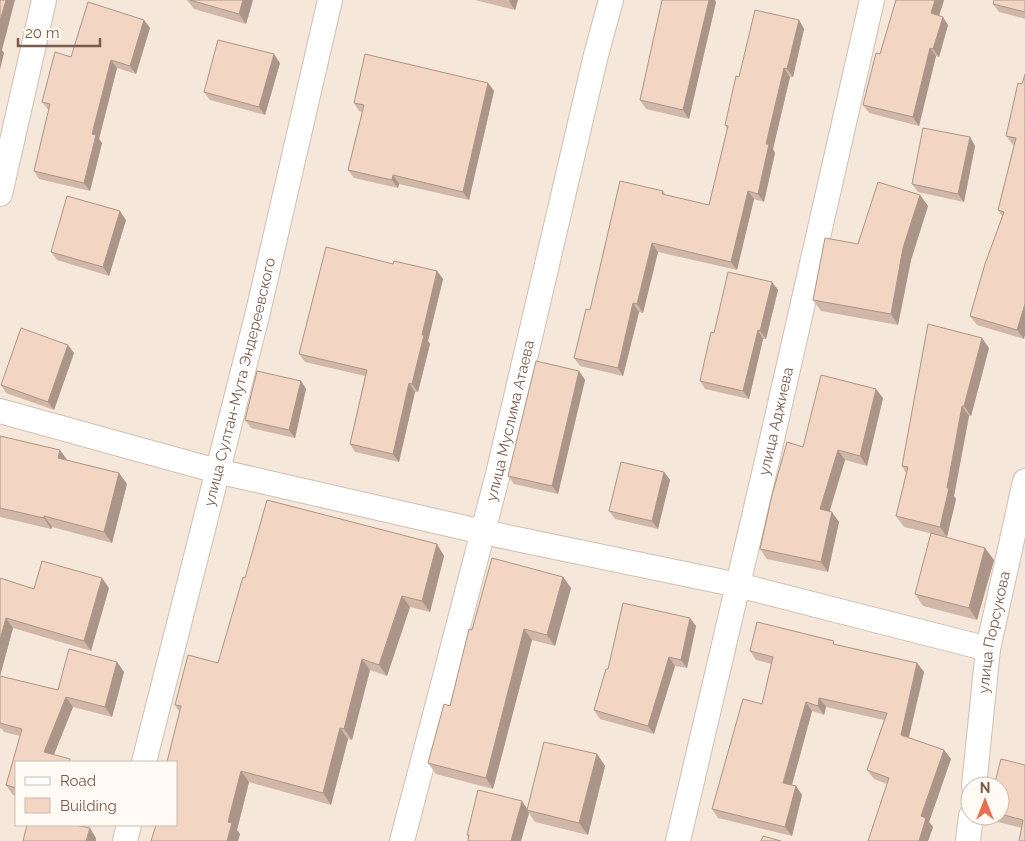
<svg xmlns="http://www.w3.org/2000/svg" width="1025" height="841" font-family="Raleway,sans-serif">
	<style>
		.residential { fill: #f5e8da; fill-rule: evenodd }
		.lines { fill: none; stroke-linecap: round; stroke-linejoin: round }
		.street-casing { stroke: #d1beb0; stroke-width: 26 }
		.street { stroke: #fff; stroke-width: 24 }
		.wall { fill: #d1b7a8 }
		.shaded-wall { fill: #aa9588 }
		.building { fill: #f3d5c3; stroke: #aa9588 }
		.labels { text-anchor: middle; stroke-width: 5; stroke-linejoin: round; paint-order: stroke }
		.street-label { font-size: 15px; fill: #7a5c4d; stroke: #fffaf3 }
	</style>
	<rect width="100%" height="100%" fill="#fdf6ec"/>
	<path class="residential" d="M0,0H1025V841H0ZM16,762H176V825H16ZM970,786H1000V816H970Z"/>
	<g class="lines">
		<g class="street-casing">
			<g id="street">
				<path d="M0,194L44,0"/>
				<path d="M0,411L217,471L483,532L738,585L988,649"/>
				<path id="s1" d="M144,762L258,312L330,0"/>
				<path id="s2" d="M974,786L988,649L1025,481"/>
				<path d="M125,841L129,825"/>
				<path id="s3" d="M402,841L498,474L596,55L611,0"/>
				<path id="s4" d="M678,841L770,448L872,0"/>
				<path d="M968,841L971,816"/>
			</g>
		</g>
		<use href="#street" class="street"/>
	</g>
	<path class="wall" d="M187,0H253L246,24L194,9Z
		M475,0H518L515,10Z
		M896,0H944L939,16L948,25L939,57L936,56L919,126L869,113L863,105L880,54Z
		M1025,0V19L999,12L993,4Z
		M716,2L689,119L646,109L640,100Z
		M144,20L150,28L136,74L117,68L99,139L102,143L90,191L39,179L34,171L49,111L42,102L71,57Z
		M799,20L804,29L793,77H790L773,149L775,153L764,202L754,199L737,270L658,252L643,313L639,312L623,376L580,366L574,358L590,310L663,191L666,195L709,205L727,129L725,125L739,77Z
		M280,63L265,115L210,100L204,92Z
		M488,83L494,91L469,200L399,184L398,188L354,178L348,170L362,112L359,111L354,103Z
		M1018,83L1024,339L977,325L970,316L1002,216L998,210L1014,146L1013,145L1006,136Z
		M970,137L975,146L964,202L918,192L912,184Z
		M920,195L928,206L911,260L898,325L821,311L813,300L858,244Z
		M126,220L109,276L57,260L51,252Z
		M393,264L437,271L443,279L428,341L430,344L418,392H415L399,462L355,452L350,444L365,376L305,362L299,354Z
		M772,282L778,290L766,339H763L749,399L705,389L700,381L714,333Z
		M989,348L971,416H969L954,496L956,499L947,537L904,527L896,516L906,473L902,466Z
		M74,353L54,410L6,393L1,385Z
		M579,371L585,380L558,494L514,484L508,476Z
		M301,381L306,389L295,438L251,428L245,420Z
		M883,398L867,466L845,460L830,511L839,522L828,572L767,559L760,549L803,447Z
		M0,436L67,460L119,473L127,484L112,543L52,527L51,529L0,517Z
		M664,472L670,480L658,529L615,519L609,511Z
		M437,544L444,556L430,612L410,607L387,676L370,670L352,740L348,739L331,805L249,782L237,830L240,834L238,841H151L176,825L179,711L175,705L218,663L245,578Z
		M985,548L994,560L977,620L923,606L915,594Z
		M563,577L571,588L555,646L532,640L493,789L436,774L428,763L450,706L472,630Z
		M0,578L34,589L109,588L91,651L13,628L0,676Z
		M690,618L696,626L687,668L675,666L654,734L600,719L594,710L608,669Z
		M837,645L917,663L924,672L909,738L944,750L951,759L929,822L933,827L928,841H868L887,784L874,779L867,770L884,720L826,707L824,715L812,711L792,785L796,786L802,795L792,836L718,818L712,809L762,704L772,664L756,660L750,651Z
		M117,662L124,672L112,717L73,707L54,754L16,762V796L13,795L6,785L20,736L4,732L2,729L0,728V676L58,690Z
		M597,754L605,766L588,835L535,822L529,813L521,841H468L469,838L467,835L527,809Z
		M1025,765V841L1022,828L994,821L991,816H1000V786Z"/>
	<path class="shaded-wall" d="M6,0H15L2,50L4,53L0,70V21Z
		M243,0H253L246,24L239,14Z
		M510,0H518L515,10L509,1Z
		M709,0H715L716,2L689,119L683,110Z
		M935,0H944L937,22L931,13Z
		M943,17L948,25L939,57L933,49Z
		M144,20L150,28L136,74L130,66Z
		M799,20L804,29L793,77L787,69Z
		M930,48L936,56L919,126L913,117Z
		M274,54L280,63L265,115L259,107Z
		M111,60L117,68L99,139L102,143L90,191L84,183L92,134Z
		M784,68L790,77L773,149L775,153L764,202L758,194L766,144Z
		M488,83L494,91L469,200L463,192Z
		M970,137L975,146L964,202L958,194Z
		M393,175L399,184L398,188L392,180Z
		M748,191L754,199L737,270L731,262Z
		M920,195L928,206L911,260L898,325L891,314L903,248Z
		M120,211L126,220L109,276L103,267Z
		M652,243L658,252L643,313L637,304Z
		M437,271L443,279L428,341L430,344L418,392L412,384L422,335Z
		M772,282L778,290L766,339L760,331Z
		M633,303L639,312L623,376L618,368Z
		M1025,304V335L1024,339L1017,330Z
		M758,330L763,339L749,399L743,391Z
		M982,338L989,348L971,416L964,406Z
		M68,345L74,353L54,410L48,402Z
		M579,371L585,380L558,494L552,486Z
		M301,381L306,389L295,438L289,430Z
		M409,383L415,392L399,462L393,454Z
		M876,389L883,398L867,466L860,456Z
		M962,406L969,416L954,496L956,499L947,537L940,527Z
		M60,450L68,461L58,458Z
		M838,450L845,460L827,519L820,509Z
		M664,472L670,480L658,529L652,521Z
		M119,473L127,484L112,543L104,532Z
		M832,512L839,522L828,572L821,562Z
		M44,516L52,527L51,529L44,518Z
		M437,544L444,556L430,612L422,601Z
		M985,548L994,560L977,620L969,608Z
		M563,577L571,588L555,646L547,635Z
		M102,578L109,588L91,651L84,641Z
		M402,596L410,607L387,676L379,665Z
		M6,618L13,628L0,676V640Z
		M690,618L696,626L687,668L681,660Z
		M524,629L532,640L493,789L486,778Z
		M669,657L675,666L654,734L648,726Z
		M362,659L370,670L352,740L344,729Z
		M117,662L124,672L112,717L105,707Z
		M917,663L924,672L907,744L901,735Z
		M66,697L73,707L51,762L44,752Z
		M819,698L826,707L824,715L818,706Z
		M806,702L812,711L790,792L783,783Z
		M340,728L348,739L331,805L323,793Z
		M944,750L951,759L929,822L933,827L928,841H919L921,816Z
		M597,754L605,766L588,835L579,823Z
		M241,771L249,782L237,830L240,834L238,841H227L228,822Z
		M796,786L802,795L792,836L785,827Z
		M522,801L528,810H527L529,813L521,841H511Z
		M90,828L96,838V841H86Z"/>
	<path class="building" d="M0,0H6L0,21Z
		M190,0H243L239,14Z
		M662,0H709L683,110L640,100Z
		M896,0H935L931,13L943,17L933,49L930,48L913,117L863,105L876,53L880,54Z
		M994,0H1025V12L993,4Z
		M88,2L144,20L130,66L111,60L92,134L96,135L84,183L34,171L50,104L42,102L55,52L71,57Z
		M755,10L799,20L787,69L784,68L766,144H769L758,194L748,191L731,262L652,243L637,304L633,303L618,368L574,358L586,309L590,310L620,181L663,191L662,194L709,205L728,126L725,125L736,76L739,77Z
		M218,40L274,54L259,107L204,92Z
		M365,54L488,83L463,192L393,175L392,180L348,170L364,105L354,103Z
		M1025,74V304L1017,330L970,316L985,264L1004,212L998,210L1016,138L1006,136L1018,83L1022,84Z
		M923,128L970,137L958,194L912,184Z
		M878,182L920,195L903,248L891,314L813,300L825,238L858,244Z
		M67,196L120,211L103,267L51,252Z
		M326,247L393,264L394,261L437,271L422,335H424L412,384L409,383L393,454L350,444L367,370L299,354Z
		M728,272L772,282L760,331L758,330L743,391L700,381L711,332L714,333Z
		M928,324L982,338L964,406H962L947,488H949L940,527L896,516L908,467L902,466Z
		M21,328L68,345L48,402L1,385Z
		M536,361L579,371L552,486L508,476Z
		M257,371L301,381L289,430L245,420Z
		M821,375L876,389L860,456L838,450L820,509L832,512L821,562L760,549L772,495L787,442L803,447Z
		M0,436L60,450L58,458L119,473L104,532L44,516V518L0,508Z
		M621,462L664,472L652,521L609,511Z
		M267,500L437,544L422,601L402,596L379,665L362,659L344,729L340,728L323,793L241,771L228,822L232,823L227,841H151L156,825H176V762H167L181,706L175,705L188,655L218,663L243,577L245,578Z
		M931,533L985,548L969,608L915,594Z
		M492,558L563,577L547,635L524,629L486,778L428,763L444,704L450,706L469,629L472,630Z
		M42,561L102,578L84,641L6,618L0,640V578L34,589Z
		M623,603L690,618L681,660L669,657L648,726L594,710L606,669H608Z
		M757,622L834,641L833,644L917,663L901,735L944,750L921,816L926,818L919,841H868L889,778L867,770L887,713L819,698L818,706L806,702L783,783L796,786L785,827L712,809L743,699L762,704L773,657L750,651Z
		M69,649L117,662L105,707L66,697L44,752L70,759L69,762H16V788L6,785L22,729L0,723V676L58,690Z
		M544,742L597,754L579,823L527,810Z
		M1001,759L1025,765V841H1019L1023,820L1000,814V786H994Z
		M478,790L522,801L511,841H468L469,835H467Z
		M27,825H75L90,828L86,841H23Z
		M763,836L781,841H761Z"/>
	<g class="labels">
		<g class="street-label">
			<text dy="5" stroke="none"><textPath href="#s1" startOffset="392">улица Султан-Мута Эндереевского</textPath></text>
			<text dy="5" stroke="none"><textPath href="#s3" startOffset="434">улица Муслима Атаева</textPath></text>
			<text dy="5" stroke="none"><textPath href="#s4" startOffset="431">улица Аджиева</textPath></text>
			<text dy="5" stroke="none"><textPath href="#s2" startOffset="155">улица Порсукова</textPath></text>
		</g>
	</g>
	<rect x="15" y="761" width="162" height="65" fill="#fffaf3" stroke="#cabbb1"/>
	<rect x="25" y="777" width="25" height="8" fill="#ffffff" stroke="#cabbb1"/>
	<text x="60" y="786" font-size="15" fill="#7a5c4d">Road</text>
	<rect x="25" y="798" width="25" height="15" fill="#f3d5c3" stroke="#cabbb1"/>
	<text x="60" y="811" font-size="15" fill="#7a5c4d">Building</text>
	<g transform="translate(985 801)"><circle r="24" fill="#fffaf3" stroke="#cabbb1"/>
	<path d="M0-4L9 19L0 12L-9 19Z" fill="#e76f51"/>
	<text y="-8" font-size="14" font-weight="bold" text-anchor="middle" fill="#7a5c4d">N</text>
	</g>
	<path d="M18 38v8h82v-8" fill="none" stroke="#7a5c4d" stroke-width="2.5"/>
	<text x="25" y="38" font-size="15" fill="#7a5c4d" stroke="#fffaf3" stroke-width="4" paint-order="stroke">20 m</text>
</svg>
